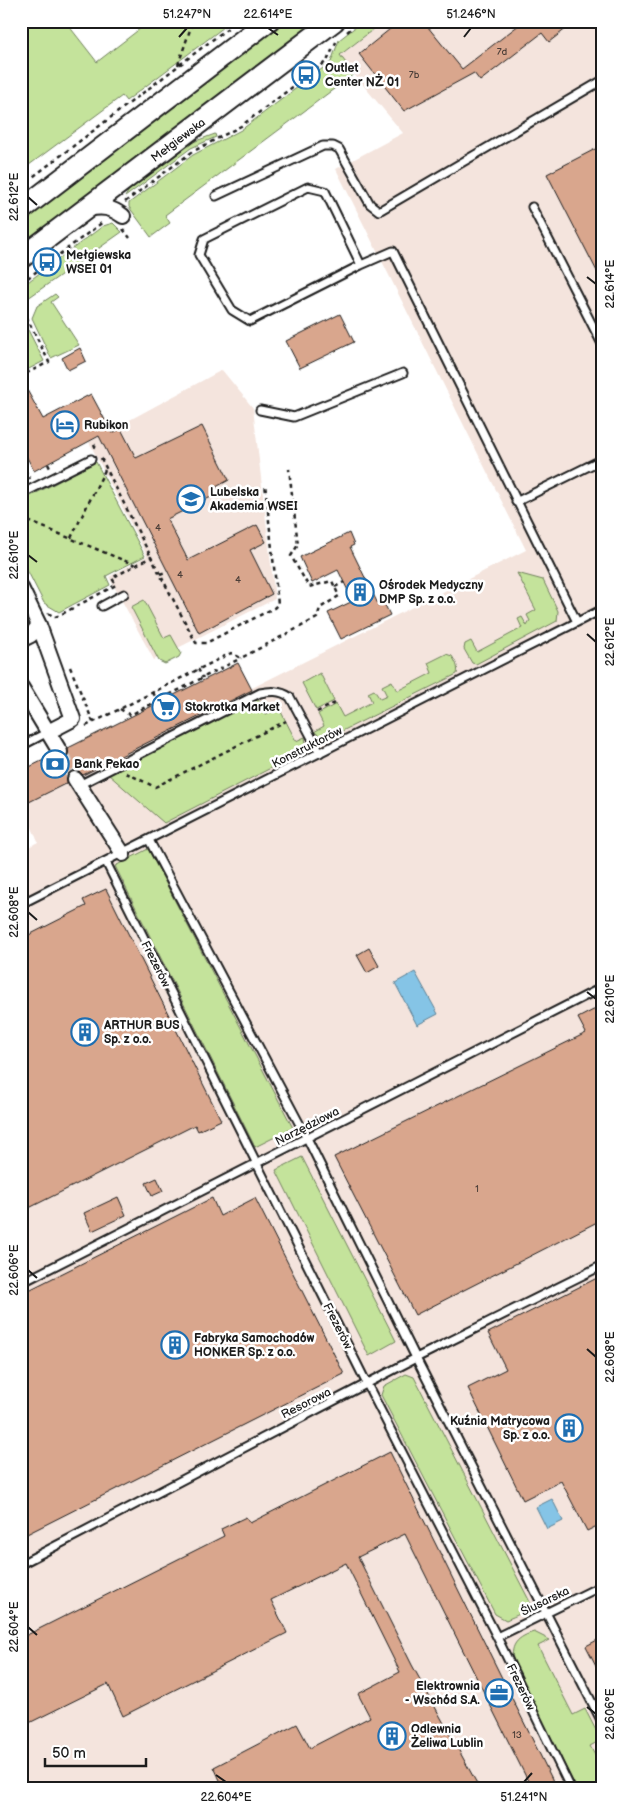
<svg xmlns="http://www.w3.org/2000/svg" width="624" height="1810" font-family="'Balsamiq Sans',sans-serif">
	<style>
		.built { fill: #f4e4dd }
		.green { fill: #c4e39b; stroke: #70805c }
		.water { fill: #85c4e6; stroke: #5b8195 }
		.building { fill: #d9a68d; stroke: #1c1c1c }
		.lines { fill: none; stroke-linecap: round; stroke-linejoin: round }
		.street-tunnel { stroke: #ddd; stroke-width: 14; stroke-dasharray: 14 7; stroke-linecap: butt }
		.lane-casing { stroke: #1c1c1c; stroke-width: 11 }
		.street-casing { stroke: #1c1c1c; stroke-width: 18 }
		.secondary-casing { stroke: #1c1c1c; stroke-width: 24 }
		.path { stroke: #1c1c1c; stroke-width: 2.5; stroke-dasharray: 4 4; stroke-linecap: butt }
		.lane { stroke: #fff; stroke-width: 7 }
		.street { stroke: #fff; stroke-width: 14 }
		.secondary { stroke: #fff; stroke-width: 20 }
		.ticks { fill: none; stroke: #1c1c1c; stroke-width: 2 }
		.labels { text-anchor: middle; stroke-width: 5; stroke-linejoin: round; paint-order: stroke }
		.number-label { font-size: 10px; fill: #4b3e38 }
		.poi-label { font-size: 12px; font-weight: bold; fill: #1c1c1c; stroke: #fff; text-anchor: start }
		.street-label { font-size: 12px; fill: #1c1c1c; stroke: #fff }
		.neatline { fill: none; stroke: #1c1c1c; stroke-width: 2 }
		.ticks-label { font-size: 12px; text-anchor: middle; fill: #1c1c1c }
	</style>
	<rect width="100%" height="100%" fill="#fff"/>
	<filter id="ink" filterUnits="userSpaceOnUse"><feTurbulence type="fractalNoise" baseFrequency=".02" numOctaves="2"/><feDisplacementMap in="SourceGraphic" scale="10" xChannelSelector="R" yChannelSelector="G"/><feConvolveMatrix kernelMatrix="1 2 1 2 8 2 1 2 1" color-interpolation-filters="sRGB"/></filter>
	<g filter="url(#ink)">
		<path class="built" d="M384,21H603V1789H21V851L38,842L22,804L526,550L336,169L403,133L339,56Z
			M222,370L253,408L275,599L154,660L109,577L147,556L89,442Z"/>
		<path class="green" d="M21,21H65L97,62L150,21H232L126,101L122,96L21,171Z
			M289,21L312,22L308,28L21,245V223L274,30Z
			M363,21H384L340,55L354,74L165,215L170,223L151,237L129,207V203L193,155L241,130L331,62L339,40Z
			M215,134L216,137L191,148L125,197L129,190L193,142Z
			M113,223L122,232L21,303V295L23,293L21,287L103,226Z
			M55,294L58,297L51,302L79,345L51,358L32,318L37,306Z
			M21,321L26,326L44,361L25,371L21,367Z
			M96,462L145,556L106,576L110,585L59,612L44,603L21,558V501Z
			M517,573L543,580L558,611L557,621L476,664L472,663L464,649L465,644L471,641L477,652L522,628L518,619L522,617L527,626L530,621L527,615L536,610Z
			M144,600L164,638L171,635L181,653L179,657L165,664L159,661L131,607Z
			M446,654L452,656C455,661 459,667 457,674L326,739L314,732L324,726L318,714L336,704L343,717L372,702L368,693L374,690L380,699L387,696L382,686L392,681L397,691L432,673L428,663Z
			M320,673L334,701L316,710L302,683Z
			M258,699L266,714L279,708L296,741L305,737L306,744L302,752L164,823L108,774Z
			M148,849L293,1128L255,1147L115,866Z
			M302,1157L396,1341L369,1356L276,1170Z
			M406,1374L414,1377L530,1602C524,1614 517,1615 506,1620L495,1614L381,1395L384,1386Z
			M534,1632L550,1640L538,1646L573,1715L585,1709L601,1740L590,1746L603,1770V1789H577L515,1668C509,1649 513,1638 534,1632Z"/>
		<path class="water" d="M415,972L438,1014L417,1025L395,983Z
			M552,1499L563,1521L547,1529L536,1507Z"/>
		<path class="building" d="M400,21H423L462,69L524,21H576L549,42L542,33L480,81L474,73L404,111L359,54Z
			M603,145V283L547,174Z
			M340,314L354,342L300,368L286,341Z
			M80,348L86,361L68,370L62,358Z
			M21,379L43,419L91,394L112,433L121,429L136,458L202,426L229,480L216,487L219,493L167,519L188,560L257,525L266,542L250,550L272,594L199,633L99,436L34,471L21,446Z
			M349,533L354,545L350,547L379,606L384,603L390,615L341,639L328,613L353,601L338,570L312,583L300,557Z
			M238,663L252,690L83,775L79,771H71L67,775V783L21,806V771L52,756L56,760H64L68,756V748Z
			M106,889L221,1120L198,1131L195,1125L21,1212V939L86,906L83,900Z
			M369,948L379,966L367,973L357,955Z
			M603,1005V1219L415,1315L334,1157L586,1033L578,1018Z
			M157,1178L163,1191L152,1196L146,1183Z
			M118,1197L126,1215L92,1231L84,1213Z
			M212,1198L220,1216L255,1198L344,1374L21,1537V1294Z
			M603,1275V1523L587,1531L561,1481L523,1500L468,1388L506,1369L488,1333Z
			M390,1452L554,1783L544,1789H532L405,1534L358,1557L412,1665L480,1789H224L214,1767L297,1724L310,1748L370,1717L358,1694L400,1672L346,1563L271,1600L287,1633L123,1716L108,1684L21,1727V1638L224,1536L221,1529L246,1517L250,1523Z
			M603,1637V1679L586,1646Z"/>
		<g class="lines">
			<path class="street-tunnel" d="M60,752L75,779"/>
			<g class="lane-casing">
				<path id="lane" d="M216,196L323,146H333L339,149L370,204L379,211L603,80
					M532,207L603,346
					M361,265L325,191L308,187L204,239L199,255L232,310L250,321L361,265L393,251L577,622
					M260,410L294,417L403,373
					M21,494L91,459
					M516,502L603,459
					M102,606L124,594
					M23,745L48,732
					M79,785L260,693C270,691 280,690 290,697L320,753
					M149,840L307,1138L416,1358L603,1724
					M106,862L367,1384L497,1637L571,1789
					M21,904L603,609
					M21,1283L603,987
					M21,1564L416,1358L603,1265
					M497,1637L603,1585"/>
			</g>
			<g class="street-casing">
				<path id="street" d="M88,209C102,206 111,207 123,216
					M21,588L39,625L73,719L48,732
					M21,640L31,635L39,625
					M21,687L60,752
					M75,779L123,854"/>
			</g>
			<g class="secondary-casing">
				<path id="secondary" d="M21,210L268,21
					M21,258L334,21"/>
			</g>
			<path class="path" d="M347,32L361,21
				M178,65L193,21
				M21,186L237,21
				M125,202L192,152L241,126L327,61L337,40
				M123,229L130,238
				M21,283L103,222
				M21,371L23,375L49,362L23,310
				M94,444L97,451
				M101,458L151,557
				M21,463L30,479
				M48,464L51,470
				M21,518L135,565
				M71,538L106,468
				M21,567L25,575
				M160,574L168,571
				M335,587L344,582
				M48,613L55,617L60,615L116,585L112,578L151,557L196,643H206L274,608L278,604L265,484
				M70,667L93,722
				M198,669L203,678
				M153,692L157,701
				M120,709L130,715L241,658
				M317,712L335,703
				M86,726L231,653L241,658L317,618L320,608L339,596L332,581L309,587L291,556L298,545L289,469
				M126,773L155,787L286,721"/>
			<use href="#lane" class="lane"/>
			<use href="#street" class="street"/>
			<use href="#secondary" class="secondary"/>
		</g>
	</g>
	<path class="ticks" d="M268,28L278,35M179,37L187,28M464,37L471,28M28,197L37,205M587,277L596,284M28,555L37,562M587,634L596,642M28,912L37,920M587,992L596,999M28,1270L37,1278M587,1349L596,1357M28,1627L37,1635M587,1707L596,1714M216,1775L226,1782M524,1782L532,1773"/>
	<defs>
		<g id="bus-ring" transform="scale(1.4375)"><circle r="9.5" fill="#fff" stroke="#1f6fb2" stroke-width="1.5"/><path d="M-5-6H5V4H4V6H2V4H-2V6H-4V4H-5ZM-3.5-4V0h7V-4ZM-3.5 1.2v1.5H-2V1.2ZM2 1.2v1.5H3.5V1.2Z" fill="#1f6fb2"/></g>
		<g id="hotel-ring" transform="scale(1.4375)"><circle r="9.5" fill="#fff" stroke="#1f6fb2" stroke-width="1.5"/><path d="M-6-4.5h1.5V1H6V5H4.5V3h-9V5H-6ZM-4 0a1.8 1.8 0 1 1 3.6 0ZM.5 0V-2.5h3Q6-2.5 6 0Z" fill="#1f6fb2"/></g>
		<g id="university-ring" transform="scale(1.4375)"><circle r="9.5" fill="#fff" stroke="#1f6fb2" stroke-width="1.5"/><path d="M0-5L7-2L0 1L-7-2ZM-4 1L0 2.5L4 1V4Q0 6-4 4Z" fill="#1f6fb2"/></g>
		<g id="building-ring" transform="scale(1.4375)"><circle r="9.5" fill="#fff" stroke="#1f6fb2" stroke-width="1.5"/><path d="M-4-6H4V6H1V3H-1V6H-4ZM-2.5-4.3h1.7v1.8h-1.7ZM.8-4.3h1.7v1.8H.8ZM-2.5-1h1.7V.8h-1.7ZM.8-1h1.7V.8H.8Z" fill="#1f6fb2"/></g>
		<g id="supermarket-ring" transform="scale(1.4375)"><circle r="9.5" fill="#fff" stroke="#1f6fb2" stroke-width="1.5"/><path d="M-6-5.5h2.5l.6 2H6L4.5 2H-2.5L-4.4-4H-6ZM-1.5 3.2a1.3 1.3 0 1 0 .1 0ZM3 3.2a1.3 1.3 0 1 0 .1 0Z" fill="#1f6fb2"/></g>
		<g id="bank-ring" transform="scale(1.4375)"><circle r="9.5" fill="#fff" stroke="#1f6fb2" stroke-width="1.5"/><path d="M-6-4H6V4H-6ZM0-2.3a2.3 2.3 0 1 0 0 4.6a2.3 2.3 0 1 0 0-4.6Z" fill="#1f6fb2"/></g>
		<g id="office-ring" transform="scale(1.4375)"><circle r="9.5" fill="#fff" stroke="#1f6fb2" stroke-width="1.5"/><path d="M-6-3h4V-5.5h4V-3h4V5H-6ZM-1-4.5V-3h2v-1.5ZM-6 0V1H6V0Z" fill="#1f6fb2"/></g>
	</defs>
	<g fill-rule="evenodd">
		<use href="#bus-ring" x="306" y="75"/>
		<use href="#bus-ring" x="47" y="262"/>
		<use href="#hotel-ring" x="65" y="425"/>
		<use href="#university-ring" x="191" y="499"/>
		<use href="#building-ring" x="360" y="592"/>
		<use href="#supermarket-ring" x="166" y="707"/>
		<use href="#bank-ring" x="55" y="764"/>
		<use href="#building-ring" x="85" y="1032"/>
		<use href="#building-ring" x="175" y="1345"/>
		<use href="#building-ring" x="569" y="1428"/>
		<use href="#office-ring" x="499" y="1693"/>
		<use href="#building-ring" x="392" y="1736"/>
	</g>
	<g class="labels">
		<g class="number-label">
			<text x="502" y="55">7d</text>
			<text x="414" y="78">7b</text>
			<text x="158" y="531">4</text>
			<text x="180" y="578">4</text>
			<text x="238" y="583">4</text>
			<text x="477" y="1192">1</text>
			<text x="517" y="1738">13</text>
		</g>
		<g class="poi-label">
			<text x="325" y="72">Outlet<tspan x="325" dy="14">Center NŻ 01</tspan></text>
			<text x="66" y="259">Mełgiewska<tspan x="66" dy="14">WSEI 01</tspan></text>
			<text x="84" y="429">Rubikon</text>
			<text x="210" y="496">Lubelska<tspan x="210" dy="14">Akademia WSEI</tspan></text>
			<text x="379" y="589">Ośrodek Medyczny<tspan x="379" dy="14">DMP Sp. z o.o.</tspan></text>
			<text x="185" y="711">Stokrotka Market</text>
			<text x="74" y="768">Bank Pekao</text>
			<text x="104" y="1029">ARTHUR BUS<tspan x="104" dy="14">Sp. z o.o.</tspan></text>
			<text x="194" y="1342">Fabryka Samochodów<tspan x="194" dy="14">HONKER Sp. z o.o.</tspan></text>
			<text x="550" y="1425" text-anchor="end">Kuźnia Matrycowa<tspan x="550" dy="14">Sp. z o.o.</tspan></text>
			<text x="480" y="1690" text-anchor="end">Elektrownia<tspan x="480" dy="14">- Wschód S.A.</tspan></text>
			<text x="411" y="1733">Odlewnia<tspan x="411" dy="14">Żeliwa Lublin</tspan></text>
		</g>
		<g class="street-label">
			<text transform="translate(178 140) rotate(-37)" y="4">Mełgiewska</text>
			<text transform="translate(307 747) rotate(-27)" y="4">Konstruktorów</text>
			<text transform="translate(156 964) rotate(63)" y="4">Frezerów</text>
			<text transform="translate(307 1126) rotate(-27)" y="4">Narzędziowa</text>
			<text transform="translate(338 1326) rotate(63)" y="4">Frezerów</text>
			<text transform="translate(306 1403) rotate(-27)" y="4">Resorowa</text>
			<text transform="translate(545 1601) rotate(-26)" y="4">Ślusarska</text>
			<text transform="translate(521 1687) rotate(64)" y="4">Frezerów</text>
		</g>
	</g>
	<rect width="624" height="1810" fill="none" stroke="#fff" stroke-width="55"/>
	<path d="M45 1758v8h101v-8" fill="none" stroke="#1c1c1c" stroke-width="2.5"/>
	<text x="52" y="1758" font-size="15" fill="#1c1c1c" stroke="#ffffff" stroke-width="4" paint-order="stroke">50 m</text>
	<rect x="28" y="28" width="568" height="1754" class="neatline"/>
	<g class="ticks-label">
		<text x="187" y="18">51.247°N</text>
		<text x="268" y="18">22.614°E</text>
		<text x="471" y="18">51.246°N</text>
		<text transform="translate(14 197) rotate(-90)" y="4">22.612°E</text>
		<text transform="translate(610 284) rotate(-90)" y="4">22.614°E</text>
		<text transform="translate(14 555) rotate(-90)" y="4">22.610°E</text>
		<text transform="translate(610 642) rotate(-90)" y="4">22.612°E</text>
		<text transform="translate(14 912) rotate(-90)" y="4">22.608°E</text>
		<text transform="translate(610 999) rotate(-90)" y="4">22.610°E</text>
		<text transform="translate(14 1270) rotate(-90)" y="4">22.606°E</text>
		<text transform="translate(610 1357) rotate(-90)" y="4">22.608°E</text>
		<text transform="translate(14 1627) rotate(-90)" y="4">22.604°E</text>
		<text transform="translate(610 1714) rotate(-90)" y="4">22.606°E</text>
		<text x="226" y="1801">22.604°E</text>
		<text x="524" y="1801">51.241°N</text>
	</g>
</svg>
